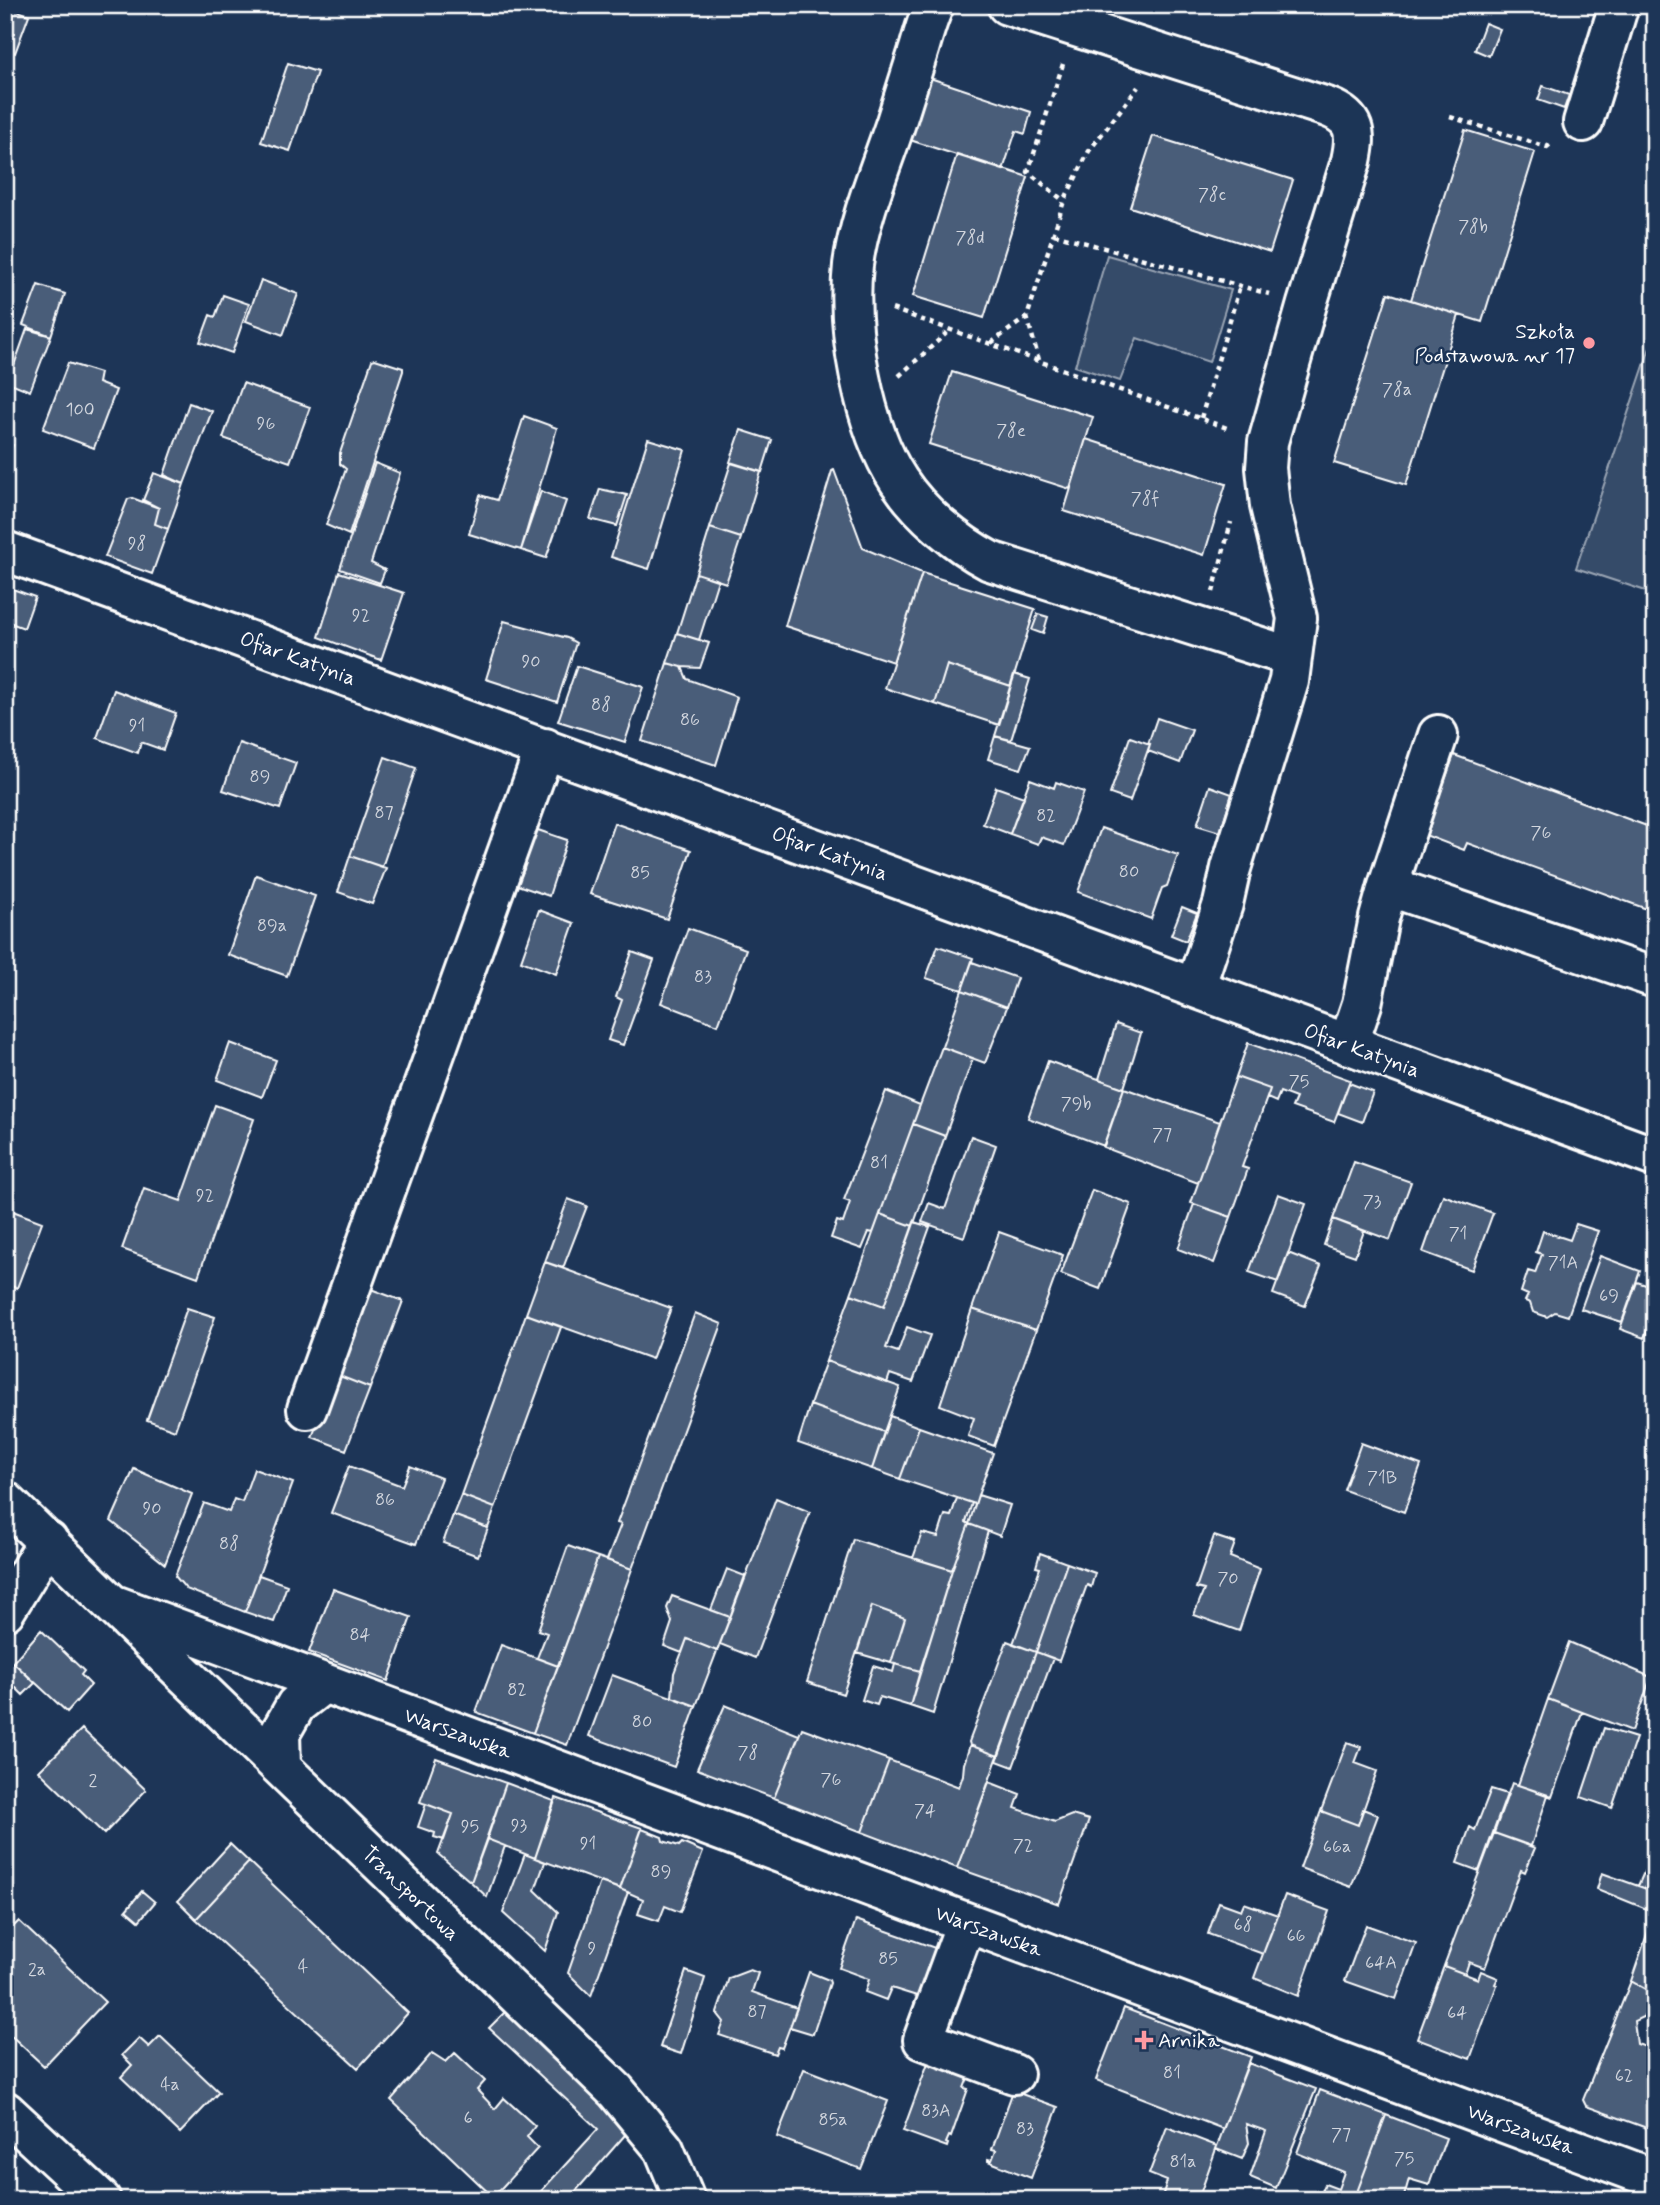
<svg xmlns="http://www.w3.org/2000/svg" width="1660" height="2205" font-family="Mynerve,sans-serif">
	<style>
		.green { fill: #364b69; stroke: #9aa5b4; stroke-width: 2 }
		.building { fill: #4a5d79; stroke: #fff; stroke-width: 2 }
		.lines { fill: none; stroke-linecap: round; stroke-linejoin: round }
		.minor-casing { stroke: #fff; stroke-width: 44 }
		.path { stroke: #fff; stroke-width: 4.5; stroke-dasharray: 5 5; stroke-linecap: butt }
		.minor { stroke: #1d3557; stroke-width: 38 }
		.poi-dot { fill: #ff9aa2; stroke: #1d3557; stroke-width: 2.5 }
		.labels { text-anchor: middle; stroke-width: 5; stroke-linejoin: round; paint-order: stroke }
		.number-label { font-size: 18px; fill: #d2d6de }
		.poi-label { font-size: 21px; fill: #fff; stroke: #1d3557; text-anchor: end }
		.street-label { font-size: 21px; fill: #fff; stroke: #1d3557 }
	</style>
	<rect width="100%" height="100%" fill="#1d3557"/>
	<filter id="ink" filterUnits="userSpaceOnUse"><feTurbulence type="fractalNoise" baseFrequency=".0143" numOctaves="2"/><feDisplacementMap in="SourceGraphic" scale="14" xChannelSelector="R" yChannelSelector="G"/><feConvolveMatrix kernelMatrix="1 2 1 2 8 2 1 2 1" color-interpolation-filters="sRGB"/></filter>
	<g filter="url(#ink)">
		<path class="green" d="M1107,255L1231,290L1209,362L1137,338L1120,381L1075,366Z
			M1655,333V594L1576,568Z"/>
		<path class="building" d="M10,8L29,15L15,53L5,49V23Z
			M1485,23L1500,29L1489,56L1475,50Z
			M288,63L317,72L290,151L261,142Z
			M930,78L1031,112L1025,134L1016,131L1003,170L910,140Z
			M1543,86L1569,95L1564,109L1538,100Z
			M1465,130L1535,152L1482,322L1411,300Z
			M1153,136L1293,180L1270,252L1130,207Z
			M957,154L1028,177L984,318L913,296Z
			M261,280L298,294L283,335L246,321Z
			M38,285L65,294L51,336L23,325Z
			M1388,293L1459,315L1406,485L1334,463Z
			M223,295L249,304L232,353L200,342L210,315L215,317Z
			M27,329L51,336L30,391L8,382Z
			M375,359L403,368V371L349,535L326,525L346,469L340,464V453L372,360Z
			M68,363L100,373L98,383L116,390L94,448L43,429Z
			M952,372L1093,417L1070,489L929,444Z
			M243,383L310,407L290,462L223,438Z
			M189,403L212,411L184,484L164,475Z
			M524,416L557,428L521,550L469,534L480,495L497,500Z
			M741,430L772,440L762,472L730,462Z
			M648,439L685,450L649,569L611,557Z
			M1086,439L1226,484L1204,555L1064,511Z
			M5,442L13,445L5,466Z
			M375,463L400,473L371,563L385,570L380,583L340,569Z
			M731,463L761,472L741,538L710,528Z
			M834,470L863,548L922,573L893,662L785,626L832,471Z
			M154,473L184,484L168,529L155,524L159,508L143,500Z
			M600,489L627,495L617,526L590,519Z
			M541,491L566,501L546,558L521,550Z
			M132,498L159,508L155,524L168,529L152,574L105,557L128,499Z
			M710,528L741,538L726,583L696,573Z
			M339,572L404,593L381,660L319,637Z
			M696,573L718,580L699,640L677,633Z
			M922,573L1035,609L1011,686L947,665L935,704L885,688Z
			M7,587L35,597L24,628L5,621V592Z
			M1038,614L1048,617L1043,634L1032,630Z
			M504,621L567,638L576,643L557,702L486,679Z
			M677,633L709,643L700,668L682,667L667,663Z
			M667,663L682,667L687,679L737,697L716,765L642,741Z
			M947,665L1011,686L999,725L935,704Z
			M577,666L643,687L625,742L558,721Z
			M1014,674L1030,679L1011,740L995,736Z
			M114,690L176,713L163,750L141,742L138,753L97,738Z
			M1157,718L1192,730L1180,763L1148,751L1150,744H1148Z
			M995,736L1030,746L1021,769L988,759Z
			M1130,737L1150,744L1130,801L1110,794Z
			M239,743L296,763L280,809L223,790Z
			M1454,755L1655,829V912L1467,843L1464,850L1425,835Z
			M385,757L416,768L382,867L350,856Z
			M1030,779L1054,788L1056,782L1084,792L1064,845L1041,837L1038,844L1010,834Z
			M1210,786L1232,794L1220,832L1197,825Z
			M996,787L1024,797L1010,834L983,824Z
			M614,823L691,850L667,919L590,894Z
			M532,828L567,840L549,896L517,885L524,869L519,866Z
			M1101,828L1178,855L1167,886L1162,888L1151,919L1078,892Z
			M350,856L386,868L372,904L338,892Z
			M256,875L315,896L287,976L228,955Z
			M1182,907L1197,913L1186,941L1171,935Z
			M539,910L574,923L556,974L521,961Z
			M688,928L746,949L718,1025L661,1003Z
			M938,946L973,958L962,990L926,978Z
			M632,952L654,960L623,1045L608,1040L622,1000L616,997Z
			M972,962L1017,978L1007,1007L962,990Z
			M962,990L1007,1007L985,1063L942,1047Z
			M1116,1024L1141,1033L1124,1088L1099,1079Z
			M230,1043L276,1060L262,1097L217,1080Z
			M1248,1043L1350,1080L1334,1122L1292,1107L1296,1098L1280,1092L1276,1102L1267,1098L1270,1089L1236,1077Z
			M942,1047L973,1058L945,1136L913,1124Z
			M1048,1061L1124,1088L1104,1146L1028,1118Z
			M1236,1077L1270,1089L1242,1167L1248,1169L1231,1217L1191,1203Z
			M1349,1083L1373,1092L1362,1122L1338,1113Z
			M1124,1088L1220,1122L1198,1183L1103,1147Z
			M886,1091L920,1105L873,1233L869,1232L862,1249L831,1238L837,1221L843,1223L850,1202L844,1200Z
			M215,1105L254,1119L198,1277L122,1249L144,1188L181,1201Z
			M913,1124L945,1136L913,1226L880,1214Z
			M971,1136L996,1145L964,1237L922,1222L929,1203L945,1209Z
			M1354,1162L1411,1182L1390,1240L1333,1219Z
			M1092,1190L1131,1204L1100,1289L1061,1274Z
			M1278,1194L1306,1204L1278,1282L1249,1272Z
			M1443,1195L1493,1213L1472,1270L1423,1252Z
			M568,1199L587,1206L563,1268L545,1262Z
			M1194,1204L1231,1217L1214,1263L1178,1249Z
			M5,1208L42,1222L17,1288L5,1284Z
			M880,1214L913,1226L884,1306L851,1294Z
			M1333,1219L1364,1231L1355,1256L1324,1245Z
			M914,1222L930,1227L886,1348L898,1352L907,1327L930,1335L913,1382L890,1374L887,1383L826,1361L851,1294L884,1306Z
			M1576,1224L1598,1231L1568,1316L1555,1312L1547,1317L1533,1312L1530,1303L1525,1301L1528,1295L1521,1292L1528,1271L1535,1273L1542,1254L1536,1252L1543,1231L1570,1240Z
			M999,1232L1063,1255L1036,1330L972,1309Z
			M1288,1253L1321,1266L1305,1306L1273,1294Z
			M1600,1256L1640,1271L1622,1322L1581,1309Z
			M545,1262L671,1308L652,1359L526,1314Z
			M1637,1282L1655,1288V1311L1644,1338L1620,1329Z
			M368,1288L403,1301L370,1388L337,1375Z
			M187,1308L215,1317L175,1430L147,1420Z
			M972,1309L1036,1330L994,1446L968,1436L974,1418L940,1405Z
			M695,1313L722,1324L632,1569L607,1560L621,1524L617,1523Z
			M526,1314L561,1327L495,1508L461,1495Z
			M826,1361L900,1387L884,1432L810,1405Z
			M337,1375L370,1388L346,1450L312,1437Z
			M810,1405L884,1432L872,1469L798,1443Z
			M890,1416L919,1427L900,1479L872,1469Z
			M919,1427L993,1453L975,1504L900,1479Z
			M1361,1443L1421,1465L1404,1512L1344,1490Z
			M349,1466L402,1486L410,1466L441,1478L416,1544L331,1513Z
			M134,1469L192,1494L165,1564L111,1521Z
			M254,1469L293,1483L245,1612L186,1589L175,1576L204,1503L229,1512L234,1499L242,1502Z
			M461,1495L495,1508L488,1528L453,1515Z
			M978,1495L1010,1505L1000,1536L969,1524Z
			M776,1498L810,1512L755,1658L720,1644Z
			M957,1498L972,1503L966,1522L969,1524L952,1570L913,1558L922,1533L938,1537L945,1515L951,1516Z
			M453,1515L488,1528L478,1556L443,1543Z
			M969,1524L988,1531L933,1714L910,1706L952,1570Z
			M1214,1536L1235,1543L1230,1557L1260,1569L1239,1631L1194,1615L1204,1590L1196,1588Z
			M853,1539L952,1570L920,1671L891,1663L905,1618L872,1606L843,1694L807,1682Z
			M568,1546L598,1557L558,1666L537,1658L547,1633L538,1630Z
			M1040,1553L1067,1563L1036,1652L1013,1644L1040,1568L1036,1567Z
			M598,1557L632,1569L567,1745L533,1733Z
			M1067,1563L1095,1573L1091,1587L1087,1585L1059,1661L1036,1652Z
			M727,1569L745,1576L730,1617L711,1610Z
			M259,1575L287,1585L274,1622L245,1612Z
			M333,1589L411,1617L388,1681L309,1652Z
			M672,1596L730,1617L717,1651L687,1639L682,1653L664,1646L672,1622L667,1608Z
			M872,1606L905,1618L891,1663L857,1653Z
			M41,1630L84,1671L81,1675L91,1685L67,1712L13,1662Z
			M687,1639L717,1651L696,1706L672,1697L674,1673Z
			M1007,1641L1036,1652L998,1756L970,1745L969,1742Z
			M1569,1642L1651,1677L1632,1731L1548,1699Z
			M501,1645L558,1666L533,1733L476,1712Z
			M1036,1652L1053,1658L1013,1767L997,1761Z
			M13,1662L35,1683L23,1695L5,1677V1670Z
			M895,1664L920,1671L910,1706L880,1697L877,1705L862,1700L873,1666L893,1672Z
			M612,1675L696,1706L674,1767L589,1736Z
			M1548,1699L1582,1712L1552,1797L1518,1785Z
			M725,1705L799,1735L774,1798L697,1769Z
			M802,1728L889,1760L862,1832L774,1798Z
			M1604,1728L1636,1738L1612,1808L1581,1797Z
			M82,1729L146,1790L104,1834L39,1771Z
			M1347,1742L1361,1747L1355,1763L1377,1771L1358,1825L1321,1811Z
			M970,1745L998,1756L957,1868L862,1832L889,1760L959,1787L963,1775L964,1764Z
			M436,1758L506,1783L471,1882L438,1854L453,1814L420,1802Z
			M989,1782L1020,1794L1015,1808L1055,1822L1072,1815L1089,1820L1059,1904L957,1868Z
			M506,1783L554,1801L535,1858L487,1839Z
			M1512,1783L1548,1795L1531,1846L1494,1833Z
			M1491,1789L1507,1794L1479,1871L1457,1863L1470,1827L1475,1830Z
			M556,1798L642,1828L620,1889L535,1858Z
			M426,1804L453,1814L444,1840L434,1837L435,1833L418,1827Z
			M1363,1809L1378,1815L1351,1887L1300,1868L1321,1811L1358,1825Z
			M642,1829L662,1837L663,1841L679,1846L682,1843L703,1852L680,1912L665,1906L659,1921L638,1914L643,1899L620,1889Z
			M1494,1833L1535,1848L1525,1872L1521,1870L1485,1968L1469,1962L1465,1974L1444,1966Z
			M487,1839L505,1846L487,1897L471,1882Z
			M230,1844L249,1862L196,1919L178,1901Z
			M1655,1847V1892L1638,1886Z
			M525,1854L545,1862L535,1890L558,1912L545,1951L503,1913Z
			M249,1862L408,2013L358,2068L196,1919Z
			M1602,1873L1655,1892L1654,1912L1597,1889Z
			M600,1882L628,1892L591,1996L568,1973Z
			M142,1891L155,1902L139,1921L126,1910Z
			M1285,1895L1329,1911L1298,1996L1254,1978Z
			M1219,1902L1241,1910L1244,1903L1278,1915L1263,1954L1208,1934Z
			M1655,1911V1993L1654,1994L1631,1981Z
			M856,1920L938,1949L920,1997L891,1988L886,2000L865,1992L869,1979L839,1968Z
			M19,1921L105,2002L44,2066L5,2030V1935Z
			M1366,1925L1416,1943L1396,1999L1345,1981Z
			M1444,1966L1478,1979L1481,1971L1498,1978L1495,1984L1497,1985L1470,2059L1417,2039Z
			M750,1970L758,1973L752,1992L797,2008L782,2048L778,2047L775,2054L719,2035L724,2022L717,2013L729,1978Z
			M686,1971L705,1978L681,2054L660,2047Z
			M809,1972L829,1980L830,1983L813,2034L790,2027Z
			M1631,1981L1654,1994L1647,2015L1634,2021L1637,2044L1655,2050V2131L1586,2106L1583,2100Z
			M1124,2008L1251,2057L1223,2129L1096,2080Z
			M507,2010L632,2127L568,2200H533L598,2129L489,2028Z
			M160,2036L219,2092L180,2133L121,2077L132,2065L122,2055L139,2038L149,2047Z
			M432,2053L446,2062L455,2053L485,2081L477,2090L495,2109L504,2098L535,2126L527,2137L538,2148L493,2197L391,2100Z
			M929,2060L973,2076L972,2079L968,2078L964,2088L968,2089L951,2137L949,2136L946,2143L948,2144L947,2147L903,2131Z
			M1248,2063L1316,2089L1276,2188L1250,2177L1266,2131L1246,2124L1249,2143L1242,2159L1216,2149Z
			M804,2069L888,2101L861,2169L777,2137Z
			M1320,2090L1386,2115L1354,2200H1319L1325,2184L1338,2189L1344,2172L1297,2153Z
			M1013,2091L1058,2107L1031,2178L988,2161V2159L992,2160L996,2150L992,2149Z
			M1386,2115L1446,2138L1429,2185L1409,2179L1403,2200H1354Z
			M1167,2127L1217,2146L1198,2200H1161L1167,2181L1149,2174Z"/>
		<g class="lines">
			<g class="minor-casing">
				<path id="minor" d="M934,5C928,18 924,32 920,46C912,71 904,96 896,122C881,167 859,218 853,265C846,329 863,427 899,481C920,513 956,543 990,561L1292,657
					M1007,5L1327,107C1356,118 1357,133 1351,161L1307,304L1268,442L1266,468L1270,506L1297,618L1289,681L1231,868L1223,904L1195,988
					M1583,122L1619,5
					M5,551L1655,1157
					M1388,886L1655,978
					M1348,1045L1362,1004L1379,918L1388,886L1438,735
					M307,1409L545,748
					M5,1501L616,2091L664,2149L685,2200
					M112,1604L1655,2179
					M5,1611L48,1541
					M281,1767L280,1733L296,1705L324,1683
					M966,1923L923,2040L1014,2074
					M5,2111L101,2200"/>
			</g>
			<path class="path" d="M1063,64L1028,172L1064,201
				M1450,117L1547,147L1552,143
				M1054,234L1269,294
				M892,309L1230,429
				M991,343L1027,317
				M1039,360L1027,317L1064,201L1089,151L1138,87
				M899,376L951,329
				M1201,418L1240,286
				M1213,592L1231,522"/>
			<use href="#minor" class="minor"/>
		</g>
	</g>
	<g class="poi-dot">
		<circle cx="1589" cy="343" r="7"/>
		<path d="M1140.5 2029.5h7v7h7v7h-7v7h-7v-7h-7v-7h7z"/>
	</g>
	<g class="labels">
		<g class="number-label">
			<text x="1212" y="200">78c</text>
			<text x="1473" y="232">78b</text>
			<text x="970" y="243">78d</text>
			<text x="1397" y="395">78a</text>
			<text x="80" y="415">100</text>
			<text x="266" y="429">96</text>
			<text x="1011" y="436">78e</text>
			<text x="1145" y="504">78f</text>
			<text x="137" y="549">98</text>
			<text x="361" y="621">92</text>
			<text x="531" y="667">90</text>
			<text x="601" y="710">88</text>
			<text x="690" y="725">86</text>
			<text x="137" y="731">91</text>
			<text x="260" y="782">89</text>
			<text x="384" y="818">87</text>
			<text x="1046" y="821">82</text>
			<text x="1541" y="838">76</text>
			<text x="1129" y="877">80</text>
			<text x="640" y="878">85</text>
			<text x="272" y="931">89a</text>
			<text x="703" y="982">83</text>
			<text x="1299" y="1087">75</text>
			<text x="1076" y="1109">79b</text>
			<text x="1162" y="1140">77</text>
			<text x="879" y="1168">81</text>
			<text x="205" y="1201">92</text>
			<text x="1372" y="1207">73</text>
			<text x="1458" y="1239">71</text>
			<text x="1563" y="1268">71A</text>
			<text x="1609" y="1301">69</text>
			<text x="1382" y="1483">71B</text>
			<text x="385" y="1505">86</text>
			<text x="152" y="1514">90</text>
			<text x="229" y="1549">88</text>
			<text x="1228" y="1584">70</text>
			<text x="360" y="1640">84</text>
			<text x="517" y="1695">82</text>
			<text x="642" y="1727">80</text>
			<text x="748" y="1758">78</text>
			<text x="831" y="1785">76</text>
			<text x="93" y="1786">2</text>
			<text x="925" y="1816">74</text>
			<text x="519" y="1831">93</text>
			<text x="470" y="1832">95</text>
			<text x="588" y="1849">91</text>
			<text x="1023" y="1851">72</text>
			<text x="1337" y="1852">66a</text>
			<text x="661" y="1877">89</text>
			<text x="1243" y="1930">68</text>
			<text x="1296" y="1941">66</text>
			<text x="592" y="1954">9</text>
			<text x="888" y="1964">85</text>
			<text x="1381" y="1968">64A</text>
			<text x="303" y="1972">4</text>
			<text x="37" y="1975">2a</text>
			<text x="757" y="2017">87</text>
			<text x="1457" y="2018">64</text>
			<text x="1172" y="2078">81</text>
			<text x="1624" y="2081">62</text>
			<text x="170" y="2090">4a</text>
			<text x="936" y="2116">83A</text>
			<text x="468" y="2123">6</text>
			<text x="833" y="2125">85a</text>
			<text x="1025" y="2134">83</text>
			<text x="1341" y="2140">77</text>
			<text x="1404" y="2164">75</text>
			<text x="1183" y="2167">81a</text>
		</g>
		<g class="poi-label">
			<text x="1575" y="338">Szkoła<tspan x="1575" dy="24">Podstawowa nr 17</tspan></text>
			<text x="1158" y="2047" text-anchor="start">Arnika</text>
		</g>
		<g class="street-label">
			<text transform="translate(298 658) rotate(20)" y="7">Ofiar Katynia</text>
			<text transform="translate(830 853) rotate(20)" y="7">Ofiar Katynia</text>
			<text transform="translate(1362 1050) rotate(20)" y="7">Ofiar Katynia</text>
			<text transform="translate(458 1733) rotate(20)" y="7">Warszawska</text>
			<text transform="translate(411 1893) rotate(44)" y="7">Transportowa</text>
			<text transform="translate(989 1931) rotate(20)" y="7">Warszawska</text>
			<text transform="translate(1521 2129) rotate(20)" y="7">Warszawska</text>
		</g>
	</g>
	<rect width="1660" height="2205" fill="none" stroke="#1d3557" stroke-width="28"/>
	<rect x="14" y="14" width="1632" height="2177" fill="none" stroke="#fff" stroke-width="2.5" filter="url(#ink)"/>
</svg>
